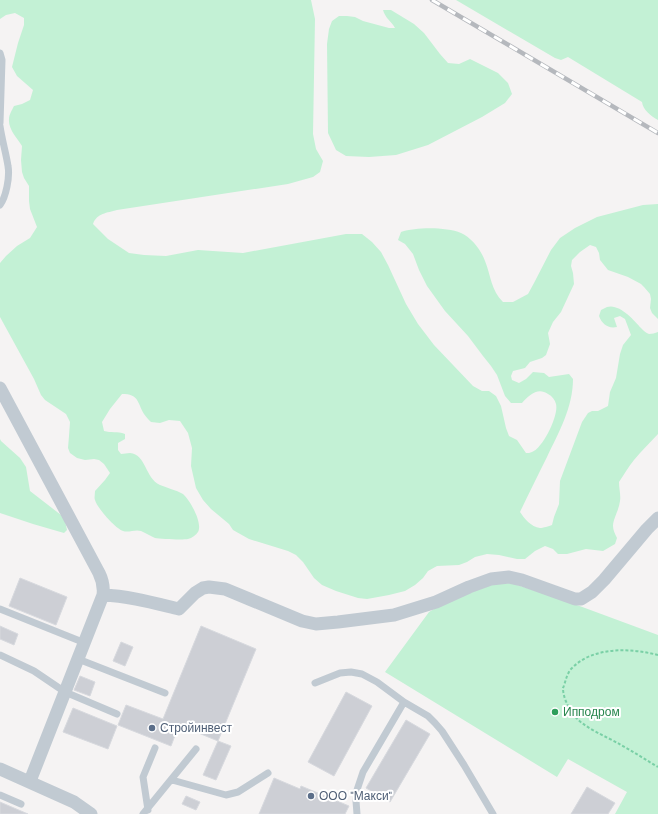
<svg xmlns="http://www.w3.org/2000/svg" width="658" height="814" font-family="'DM Sans',sans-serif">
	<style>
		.green { fill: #c3f1d5 }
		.building { fill: #cdcfd5; stroke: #d7d9de }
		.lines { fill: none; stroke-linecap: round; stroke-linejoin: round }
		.path { stroke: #7ad0a6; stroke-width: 2; stroke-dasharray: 3 2; stroke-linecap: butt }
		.lane { stroke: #c1cad2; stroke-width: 7 }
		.street { stroke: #c1cad2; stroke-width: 13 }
		.rail-casing { stroke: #b5b8bd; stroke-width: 4.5 }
		.rail { stroke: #fff; stroke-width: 3; stroke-dasharray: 9; stroke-linecap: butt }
		.leisure-dot { fill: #2e9e5b; stroke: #fff; stroke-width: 1.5 }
		.service-dot { fill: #5c6f8a; stroke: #fff; stroke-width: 1.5 }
		.labels { text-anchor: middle; stroke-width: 4; stroke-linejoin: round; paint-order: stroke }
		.leisure-label { font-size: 12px; fill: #27864d; stroke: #fff; text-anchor: start }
		.service-label { font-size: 12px; fill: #4e5e75; stroke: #fff; text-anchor: start }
	</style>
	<rect width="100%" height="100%" fill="#f5f3f3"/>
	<path class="green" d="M0,0H311L315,19L313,134L316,149L323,161L320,172L313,177L288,184L117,210C107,213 97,213 93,224L108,239L129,253L144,255L166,256L198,250L243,253L346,234H362L372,242L381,252L388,265L406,304L418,324L434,345L473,386L482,391H489L496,396L501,406L506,428L509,436L517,440L526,453C528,453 530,453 532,452C543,448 559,415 556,404C555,400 552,396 548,394C538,387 529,395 522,403H511L505,396L497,375L491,366L483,356L468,336L445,311L427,286L419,270L413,254L405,244L398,240L401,232C417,227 446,227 461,233C472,238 481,250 485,261C491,276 491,290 503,302H513L528,294L534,283L551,250L560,238L575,228L597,217L643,205L658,204V319L652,313L650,308L651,299L650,294L644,287L641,284L628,277L608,270L600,260L599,253L596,247L590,245L580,252L572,260L571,266L573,273L574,284L561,312L553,322L548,333L550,344L546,355L542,358L530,362L525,368L513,371L511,376L512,380L519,383L526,379L533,372L544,373L549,377L569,374L573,379C573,407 559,432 547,457C538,475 529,493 520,512C524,518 531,527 540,528C543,528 549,526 552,525L554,517L559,504L560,481L582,422L588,413L592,411H598L608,406L610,392L616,378L620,354L623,345L631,335L625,319L620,316L614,318L617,327C608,329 602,324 599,316L601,310C603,309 605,308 607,307C619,303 634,320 641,328C643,330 646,333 649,334C652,334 655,333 658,332V434C650,443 641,451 634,460C628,467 624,475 619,482C619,489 621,495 620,501C619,510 613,519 613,526C613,530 615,534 617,538L615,544L603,551L586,549L567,554H558L553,549L545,546L535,551L525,559H517L499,555L487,554L475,557L467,562L459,565L437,566L428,571L423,578L415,585L405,591L389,595L367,599L358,598L336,591L322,585L314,578L303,562L296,555L288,551L249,539L233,530L229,524L211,509L203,500L196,488L191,466L192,448L188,433L180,421L169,420L160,423L151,422C148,419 146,417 144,414C137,402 139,394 122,394L110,409L102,422L104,431C111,433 117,431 125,434V439L118,443V450L121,454C124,454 127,453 130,453C146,454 145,478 160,485C167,488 176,490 183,494C190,500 203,523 198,532C196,535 192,538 188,539C183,540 160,539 155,538C150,536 146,533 141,531C135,529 129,533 123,531C116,529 97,508 95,500C94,498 95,494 95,491L105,480L110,473L104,464L99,460L94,459L85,460L77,458L70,453L68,448L69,436L70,422L66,414L45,400L41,395L34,379L0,317V263L6,256L17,246L30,238L37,227L30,209L29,201V186L24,178L22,172L21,160L22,146C17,138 8,129 9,119C9,115 12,110 14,106L22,104L30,100L33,90L17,76L12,67L18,43L24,25V18L15,13L6,15L0,19Z
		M456,0H658V120C651,116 643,110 642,102L568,57L561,60L555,58Z
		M383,10H391L414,24L424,33L440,54L448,63L459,64L470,59L498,73L508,83L512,94L505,103L482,117L428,145L396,155L369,157L346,156L336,150L328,133L327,44L329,29L332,21L339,16H347L355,17L363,21L389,28H395C392,22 385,18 383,10Z
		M0,439L1,441L20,458L26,467L30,491L61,515L65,521L67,530L64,533L33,524L0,513Z
		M511,583L558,598L658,635V814H615L627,792L568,759L557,777L385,672L429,612L454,597L494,584Z"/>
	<path class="building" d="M20,578L67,597L56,625L9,606Z
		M0,626L18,634L14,645L0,639Z
		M201,626L256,649L218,741L179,725L171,746L118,725L126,705L163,719Z
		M121,642L133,647L125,666L113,661Z
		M80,676L95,682L90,696L74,690Z
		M346,692L372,706L334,776L308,762Z
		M73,708L117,726L108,749L63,732Z
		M406,720L430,734L390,802L366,788Z
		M218,741L231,746L216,780L203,775Z
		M274,778L300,789L301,786L349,806L345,814H259Z
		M587,787L615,803L608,814H571Z
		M186,796L200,802L196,810L182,804Z
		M0,802L28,814H0Z"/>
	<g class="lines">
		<path class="path" d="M658,655C630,648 593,646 571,669C569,671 567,676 566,679C565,682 564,686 563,688C563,697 568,707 573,714C583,728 606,736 621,745C634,752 646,760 658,767"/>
		<path class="lane" d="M0,53L2,60L0,123
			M0,126C2,140 6,153 8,166C10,177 6,197 0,205
			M0,609L85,643
			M0,655L34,671L65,692L117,714
			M78,659L165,693
			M315,683L340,673L351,672L362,674L377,682L404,702L428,716L435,723L442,731L464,765L493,814
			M172,780L226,795L238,792L268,773
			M0,795L21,804
			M148,810L143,777L155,748
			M143,814L196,749
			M357,814L356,801L357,790L363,772L404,702"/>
		<path class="street" d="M0,388L99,573C103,581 104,587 103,595L30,781
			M103,595C129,596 154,603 179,609L195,593L203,588L209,587L225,589L302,621L316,624L338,622L394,615L436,602L469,587L491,579L509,577L522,580L575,599H581L592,592L604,580L647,529L658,518
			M0,769L74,802L91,814"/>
		<g class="rail-casing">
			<path id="rail" d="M432,0L658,133"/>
		</g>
		<use href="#rail" class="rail"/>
	</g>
	<circle class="leisure-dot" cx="555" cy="712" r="4"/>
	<g class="service-dot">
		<circle cx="152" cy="728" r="4"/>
		<circle cx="311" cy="796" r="4"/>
	</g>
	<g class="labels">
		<g class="leisure-label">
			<text x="563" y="716">Ипподром</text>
		</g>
		<g class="service-label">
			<text x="160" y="732">Стройинвест</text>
			<text x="319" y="800">ООО "Макси"</text>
		</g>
	</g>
</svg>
